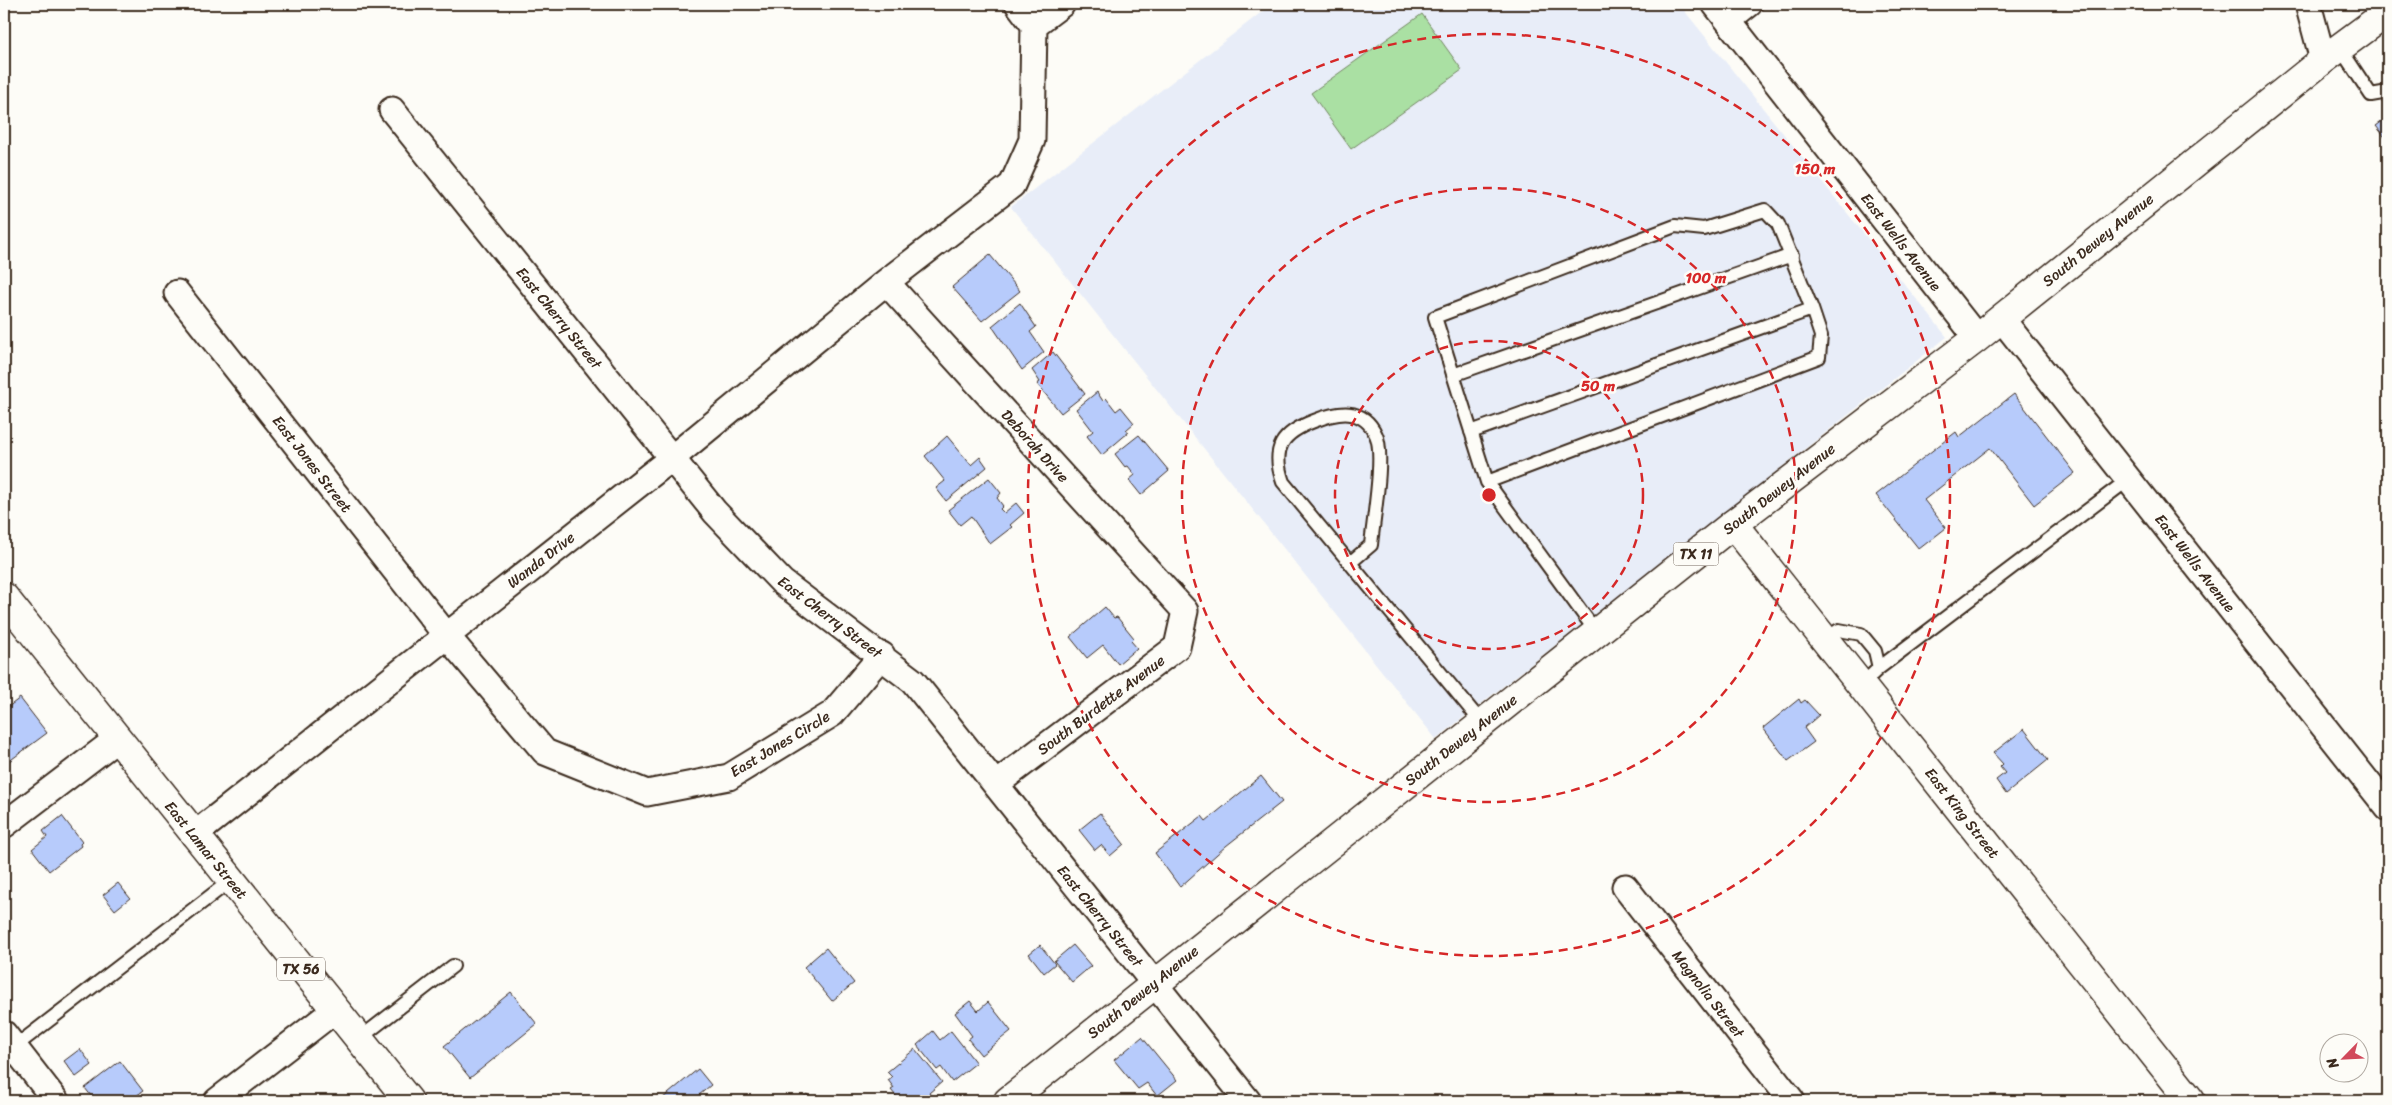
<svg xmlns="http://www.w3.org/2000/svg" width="2392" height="1105" font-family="Sriracha,sans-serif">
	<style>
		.built { fill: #e8edf8 }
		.green { fill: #aae0a3; stroke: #728560 }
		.building { fill: #b7cbfb; stroke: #3b2a1e }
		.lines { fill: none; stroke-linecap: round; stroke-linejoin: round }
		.lane-casing { stroke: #3b2a1e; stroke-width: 16 }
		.street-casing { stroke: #3b2a1e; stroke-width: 29 }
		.secondary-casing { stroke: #3b2a1e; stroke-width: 31 }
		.primary-casing { stroke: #3b2a1e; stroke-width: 31 }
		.lane { stroke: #fdfcf7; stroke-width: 12 }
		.street { stroke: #fdfcf7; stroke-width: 25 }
		.secondary { stroke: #fdfcf7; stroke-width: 28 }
		.primary { stroke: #fdfcf7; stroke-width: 28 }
		.ring { fill: none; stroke: #d62828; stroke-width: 2.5; stroke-dasharray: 9 6 }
		.labels { text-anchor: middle; stroke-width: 5; stroke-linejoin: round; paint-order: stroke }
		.shield { fill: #fdfcf7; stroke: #75695f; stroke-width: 1 }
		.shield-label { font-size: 14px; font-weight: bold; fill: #3b2a1e }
		.street-label { font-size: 15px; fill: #3b2a1e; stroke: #fdfcf7 }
		.centre { fill: #d62828; stroke: #fdfcf7; stroke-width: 2.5 }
		.ring-label { font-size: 15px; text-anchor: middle; font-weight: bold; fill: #d62828; stroke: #fdfcf7; stroke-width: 5; stroke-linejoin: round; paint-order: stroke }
	</style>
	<rect width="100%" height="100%" fill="#fdfcf7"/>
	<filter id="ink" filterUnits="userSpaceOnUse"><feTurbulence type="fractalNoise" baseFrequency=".02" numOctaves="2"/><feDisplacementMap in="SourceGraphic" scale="10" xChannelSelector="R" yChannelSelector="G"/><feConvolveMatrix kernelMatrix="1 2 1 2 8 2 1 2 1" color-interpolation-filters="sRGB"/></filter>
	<g filter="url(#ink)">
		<path class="built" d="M1272,4H1679L1947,337L1436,739L1011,207Z"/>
		<path class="green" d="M1422,14L1462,70L1351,149L1311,93Z"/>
		<path class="building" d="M2388,117V141L2376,126Z
			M990,255L1020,291L982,321L952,287Z
			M1020,303L1036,327L1030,332L1044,352L1022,370L992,326Z
			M1053,352L1085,394L1061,413L1037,384L1040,382L1032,370Z
			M1097,392L1103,401L1106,398L1116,411L1121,407L1134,423L1126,430L1129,432L1102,455L1087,436L1093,431L1076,409Z
			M2014,394L2075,473L2034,505L1990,448L1924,500L1946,528L1919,549L1876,495L1956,432L1959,437Z
			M1139,435L1169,471L1141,495L1129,480L1135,475L1128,466L1125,467L1115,454Z
			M947,436L971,465L980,457L987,467L946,501L936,488L945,481L925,456Z
			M989,478L1001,493L997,498L1003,506L1000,509L1004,513L1016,503L1024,513L1010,525L1012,527L990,544L971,516L960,525L948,510Z
			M1105,607L1114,618L1117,617L1134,638L1131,641L1137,648L1118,664L1103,645L1087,658L1070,637Z
			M20,698L47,733L4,765V710Z
			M1799,699L1801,703L1805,700L1819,715L1804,728L1814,742L1788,761L1763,728Z
			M2024,729L2048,760L2006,794L1996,780L2005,773L2000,767L2003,764L1993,753Z
			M1261,776L1282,802L1226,846L1180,887L1155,853L1202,816L1206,821Z
			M1100,813L1124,844L1110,856L1101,845L1095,850L1079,830Z
			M62,816L82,842L80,844L81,846L49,871L32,849L47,837L43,831Z
			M118,883L130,898L115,910L103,895Z
			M1040,945L1055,964L1044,973L1029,954Z
			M1073,945L1091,966L1072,982L1054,961Z
			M826,948L854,983L832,1001L804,967Z
			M511,992L537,1024L470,1078L444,1046Z
			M970,1001L978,1011L988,1002L1011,1031L981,1055L968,1039L972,1036L955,1013Z
			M933,1031L940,1040L951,1031L976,1063L952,1082L941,1067L937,1070L917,1045Z
			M1142,1037L1177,1080L1157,1096L1147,1083L1138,1089L1114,1060Z
			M80,1049L92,1065L76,1077L64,1061Z
			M915,1049L942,1082L929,1093L932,1097L927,1101H900L891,1090L894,1088L888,1080L892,1077L887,1072Z
			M120,1061L143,1091L129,1101H95L85,1088Z
			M698,1069L711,1085L692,1101H664L662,1099Z
			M807,1094L812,1101H798Z
			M1187,1096L1191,1101H1180Z"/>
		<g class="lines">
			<g class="lane-casing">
				<path id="lane" d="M2340,48L2371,95L2388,92
					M1453,375L1792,255
					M1471,432L1812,309
					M1487,482L1819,357L1821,336L1812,309L1778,224L1765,210L1704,229L1675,226L1435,317L1487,482L1597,633
					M1351,562L1371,545C1373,522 1385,454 1376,435C1363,406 1337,412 1314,421C1282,433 1271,448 1283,482L1482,723
					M1825,640L1839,630L1861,634L1875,651L1879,668L1861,685
					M1879,668L2129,479
					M359,1039L453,966
					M4,1055L230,881"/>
			</g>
			<g class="street-casing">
				<path id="street" d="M1018,4L1034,25
					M1715,4L1977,338
					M2308,4L2323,60
					M1729,20L1749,4
					M392,110L715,512L782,582L913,681L1248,1101
					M886,282L1185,611L1177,647L996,784
					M177,293L446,635L545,752L647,793L729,777L832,714L882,655
					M2001,318L2388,808
					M4,825L117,739
					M194,835L672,458L886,282L1012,185L1032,140L1034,25L1062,4
					M1625,887L1792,1101
					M4,1034L56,1101
					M217,1101L335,1010"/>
			</g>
			<g class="secondary-casing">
				<path id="secondary" d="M1733,524L2191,1101"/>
			</g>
			<g class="primary-casing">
				<path id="primary" d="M4,597L409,1101
					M1008,1101L1733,524L1977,338L2323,60L2388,12"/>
			</g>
			<use href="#lane" class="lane"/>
			<use href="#street" class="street"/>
			<use href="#secondary" class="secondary"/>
			<use href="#primary" class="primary"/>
		</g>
	</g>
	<g class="ring">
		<circle cx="1489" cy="495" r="154"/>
		<circle cx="1489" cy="495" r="307"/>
		<circle cx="1489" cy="495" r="461"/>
	</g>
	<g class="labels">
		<g class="shield">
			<rect x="1673.5" y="542.5" width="45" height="23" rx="4"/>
			<rect x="277" y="957.5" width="48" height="23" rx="4"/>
		</g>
		<g class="shield-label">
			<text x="1696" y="559">TX 11</text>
			<text x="301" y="974">TX 56</text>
		</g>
		<g class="street-label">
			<text transform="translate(2098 240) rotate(-39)" y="5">South Dewey Avenue</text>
			<text transform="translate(1901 242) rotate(52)" y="5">East Wells Avenue</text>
			<text transform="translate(559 318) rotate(51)" y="5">East Cherry Street</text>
			<text transform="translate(1035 446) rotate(48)" y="5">Deborah Drive</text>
			<text transform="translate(312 464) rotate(52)" y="5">East Jones Street</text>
			<text transform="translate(1779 489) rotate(-38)" y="5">South Dewey Avenue</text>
			<text transform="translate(541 560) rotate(-38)" y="5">Wanda Drive</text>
			<text transform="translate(2195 563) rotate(52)" y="5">East Wells Avenue</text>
			<text transform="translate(830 617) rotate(37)" y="5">East Cherry Street</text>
			<text transform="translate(1101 705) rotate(-37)" y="5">South Burdette Avenue</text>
			<text transform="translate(1461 740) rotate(-38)" y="5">South Dewey Avenue</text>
			<text transform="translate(780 744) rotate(-31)" y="5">East Jones Circle</text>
			<text transform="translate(1962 813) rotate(52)" y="5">East King Street</text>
			<text transform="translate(206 850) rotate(51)" y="5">East Lamar Street</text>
			<text transform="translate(1100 916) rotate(51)" y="5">East Cherry Street</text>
			<text transform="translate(1143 992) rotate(-39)" y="5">South Dewey Avenue</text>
			<text transform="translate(1708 994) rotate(52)" y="5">Magnolia Street</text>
		</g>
	</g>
	<circle cx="1489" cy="495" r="8" class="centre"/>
	<g class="ring-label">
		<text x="1815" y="174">150 m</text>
		<text x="1706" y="283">100 m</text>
		<text x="1598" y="391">50 m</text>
	</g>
	<rect width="2392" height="1105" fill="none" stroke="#fdfcf7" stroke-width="20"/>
	<rect x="10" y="10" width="2372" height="1085" fill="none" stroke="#3b2a1e" stroke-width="2" filter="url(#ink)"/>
	<g transform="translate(2344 1058) rotate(246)"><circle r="24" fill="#fdfcf7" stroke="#afa8a0"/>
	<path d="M0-4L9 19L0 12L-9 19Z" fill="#d1495b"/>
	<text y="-8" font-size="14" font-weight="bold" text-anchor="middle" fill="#3b2a1e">N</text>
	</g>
</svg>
